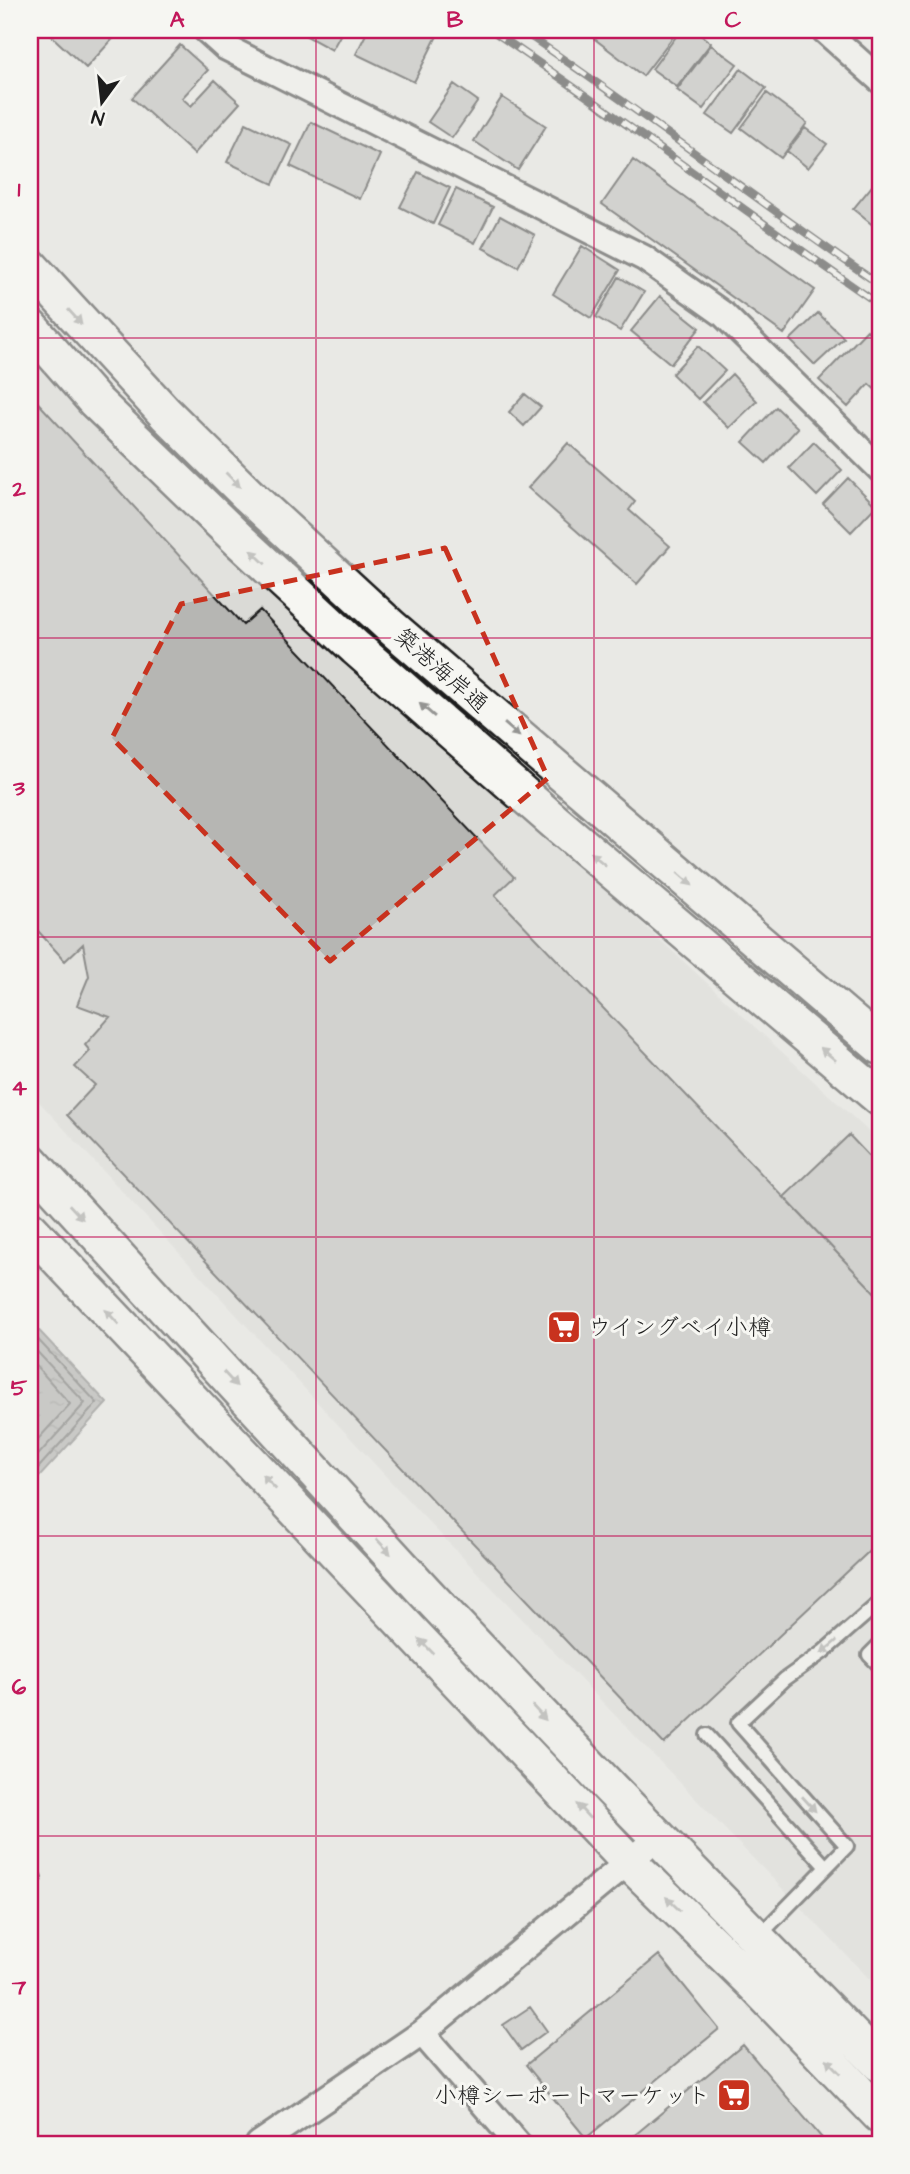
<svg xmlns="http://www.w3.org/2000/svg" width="910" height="2174" font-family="'Architects Daughter','Klee One',sans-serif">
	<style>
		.built { fill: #dadad6 }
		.water { fill: url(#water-ripples); stroke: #6d6d6c; stroke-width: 2 }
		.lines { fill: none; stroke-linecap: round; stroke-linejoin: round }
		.shore { stroke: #525251; stroke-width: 2 }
		.building { fill: #b6b6b3; stroke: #1c1c1c; stroke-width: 2 }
		.lane-casing { stroke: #1c1c1c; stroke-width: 18 }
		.street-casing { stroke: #1c1c1c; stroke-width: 30 }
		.secondary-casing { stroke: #1c1c1c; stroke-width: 40 }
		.lane { stroke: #f6f6f2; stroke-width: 12 }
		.street { stroke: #f6f6f2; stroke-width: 24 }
		.secondary { stroke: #f6f6f2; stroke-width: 35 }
		.rail-casing { stroke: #1c1c1c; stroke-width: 8 }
		.rail { stroke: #f6f6f2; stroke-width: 5; stroke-dasharray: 16; stroke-linecap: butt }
		.oneway { fill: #949492 }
		.marked { fill: none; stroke: #c8321e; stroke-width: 5; stroke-dasharray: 14 9; stroke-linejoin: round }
		.grid { fill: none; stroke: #c2185b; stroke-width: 2; stroke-opacity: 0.55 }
		.labels { text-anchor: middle; stroke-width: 6; stroke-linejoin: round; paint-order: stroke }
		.street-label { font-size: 23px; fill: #1c1c1c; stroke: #f6f6f2 }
		.poi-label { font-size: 23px; fill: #1c1c1c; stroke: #f6f6f2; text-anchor: start }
		.neatline { fill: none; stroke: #c2185b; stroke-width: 2.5 }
		.grid-label { font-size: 23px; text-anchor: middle; font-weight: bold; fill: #c2185b }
	</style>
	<defs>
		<pattern id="water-ripples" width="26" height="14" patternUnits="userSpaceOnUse" patternTransform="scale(1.75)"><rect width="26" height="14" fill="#a3a3a1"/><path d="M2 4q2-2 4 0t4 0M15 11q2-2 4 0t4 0" fill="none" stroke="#848482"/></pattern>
	</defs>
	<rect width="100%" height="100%" fill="#e9e9e5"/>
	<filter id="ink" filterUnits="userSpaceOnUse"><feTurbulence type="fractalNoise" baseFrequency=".0143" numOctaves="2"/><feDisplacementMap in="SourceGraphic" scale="14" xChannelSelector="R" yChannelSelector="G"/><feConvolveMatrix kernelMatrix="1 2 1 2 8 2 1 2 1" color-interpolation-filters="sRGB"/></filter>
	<g filter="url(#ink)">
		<path class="built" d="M30,361L880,1142V1990L419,1512L30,1092Z"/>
		<path class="water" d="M30,1321L107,1403L30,1487Z"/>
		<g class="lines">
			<path class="shore" d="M30,1331L97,1403L30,1477
				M30,1344L85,1403L30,1464
				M30,1359L70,1404L30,1448"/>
		</g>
		<path class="building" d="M45,30H121L86,68Z
			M302,30H343L332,50L301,33Z
			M368,30H425L437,36L414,82L356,54Z
			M583,30H678L643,76Z
			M681,30H694L711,43L677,87L652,69Z
			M180,45L208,70L182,98L191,106L215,80L240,103L194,154L132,98Z
			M711,45L737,64L703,109L677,90Z
			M741,69L766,88L733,133L707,115Z
			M454,84L478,101L452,138L428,122Z
			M767,93L807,123L781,158L741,128Z
			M502,97L546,126L518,170L474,141Z
			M311,122L380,155L360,199L290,166Z
			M246,123L292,145L273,184L227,162Z
			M805,128L827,144L808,168L787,151Z
			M633,160L815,290L784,334L602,204Z
			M418,172L450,188L433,224L400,207Z
			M876,181L880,184V231L853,209Z
			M456,189L493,207L475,243L438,225Z
			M500,216L535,235L518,267L483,248Z
			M582,246L620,270L591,318L553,294Z
			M619,277L644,292L620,331L596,317Z
			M660,296L700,328L671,364L631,331Z
			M818,313L844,338L815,365L790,340Z
			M867,330L880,343V394L869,384L848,407L819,380Z
			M698,346L725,371L698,399L672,374Z
			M732,374L757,401L729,428L703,402Z
			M30,394L243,625L260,610L514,877L495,895L880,1298V1541L664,1744L67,1115L95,1085L75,1067L90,1051L85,1045L110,1017L77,1005L89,976L83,944L65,961L30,922V888L33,885L30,884Z
			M525,394L541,407L524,426L509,412Z
			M776,407L798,428L766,463L743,442Z
			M814,442L842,470L817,496L789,468Z
			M568,443L635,502L629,510L670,546L637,584L528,488Z
			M848,478L876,506L851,532L823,504Z
			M849,1135L880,1168V1298L784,1197Z
			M659,1955L719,2029L586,2138L526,2065Z
			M530,2007L547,2031L521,2050L503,2025Z
			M743,2045L827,2144H624Z"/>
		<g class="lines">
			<g class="lane-casing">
				<path id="lane" d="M880,1644L869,1655L880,1666
					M707,1735L826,1867
					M30,1883L34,1878
					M758,1937L847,1846L738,1723L785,1679L823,1652L880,1602"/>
			</g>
			<g class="street-casing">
				<path id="street" d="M206,30L225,47L644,258L723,314L880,469
					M824,30L880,80
					M422,2033L518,2144
					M259,2144L422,2033L657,1838"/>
			</g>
			<g class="secondary-casing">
				<path id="secondary" d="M30,266L166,414L248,495L391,627L880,1046
					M30,327L95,401L238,539L356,648L555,822L880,1098
					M30,1161L425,1592L610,1788L880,2064
					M30,1229L629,1862L757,1987L880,2115"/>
			</g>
			<use href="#lane" class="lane"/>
			<use href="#street" class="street"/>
			<use href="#secondary" class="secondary"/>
			<g class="rail-casing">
				<path id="rail" d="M491,30C623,119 749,215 880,305
					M521,30C642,112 759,202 880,285"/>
			</g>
			<use href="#rail" class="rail"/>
		</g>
		<defs><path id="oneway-solid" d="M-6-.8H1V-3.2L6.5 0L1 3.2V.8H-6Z" transform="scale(1.75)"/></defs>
		<g class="oneway">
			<use href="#oneway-solid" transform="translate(75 317) rotate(48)"/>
			<use href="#oneway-solid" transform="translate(233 480) rotate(45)"/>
			<use href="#oneway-solid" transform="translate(258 557) rotate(-137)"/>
			<use href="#oneway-solid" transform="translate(427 710) rotate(-139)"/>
			<use href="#oneway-solid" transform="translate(512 730) rotate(41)"/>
			<use href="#oneway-solid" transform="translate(598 859) rotate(-140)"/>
			<use href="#oneway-solid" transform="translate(685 879) rotate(41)"/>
			<use href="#oneway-solid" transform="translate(828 1054) rotate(-140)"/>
			<use href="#oneway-solid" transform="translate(76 1212) rotate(47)"/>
			<use href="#oneway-solid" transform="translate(112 1317) rotate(-133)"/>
			<use href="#oneway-solid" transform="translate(230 1379) rotate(47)"/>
			<use href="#oneway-solid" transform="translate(269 1482) rotate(-134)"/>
			<use href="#oneway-solid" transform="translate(384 1547) rotate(47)"/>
			<use href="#oneway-solid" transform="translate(426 1646) rotate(-134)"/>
			<use href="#oneway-solid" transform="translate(829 1647) rotate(140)"/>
			<use href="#oneway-solid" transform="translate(539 1713) rotate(47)"/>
			<use href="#oneway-solid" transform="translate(809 1804) rotate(48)"/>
			<use href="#oneway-solid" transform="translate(583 1811) rotate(-133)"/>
			<use href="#oneway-solid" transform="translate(673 1904) rotate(-136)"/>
			<use href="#oneway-solid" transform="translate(833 2066) rotate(-134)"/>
		</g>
	</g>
	<path d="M0 0H910V2174H0ZM445,548L548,778L330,961L112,738L181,604Z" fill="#e9e9e5" fill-opacity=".55" fill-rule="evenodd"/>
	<path class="marked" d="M445,548L548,778L330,961L112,738L181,604Z"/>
	<path class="grid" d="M316,30V2144M594,30V2144M30,338H880M30,638H880M30,937H880M30,1237H880M30,1536H880M30,1836H880"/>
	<defs>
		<g id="supermarket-square" transform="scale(1.75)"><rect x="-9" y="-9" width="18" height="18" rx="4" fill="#c8321e" stroke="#f6f6f2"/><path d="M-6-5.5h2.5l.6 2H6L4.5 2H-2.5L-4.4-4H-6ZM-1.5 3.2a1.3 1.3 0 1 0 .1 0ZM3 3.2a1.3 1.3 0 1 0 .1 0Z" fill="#fff"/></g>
	</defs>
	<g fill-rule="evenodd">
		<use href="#supermarket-square" x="564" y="1327"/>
		<use href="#supermarket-square" x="734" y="2095"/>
	</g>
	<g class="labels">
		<g class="street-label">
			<text transform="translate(442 670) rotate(41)" y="8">築港海岸通</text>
		</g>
		<g class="poi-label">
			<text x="588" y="1335">ウイングベイ小樽</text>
			<text x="710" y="2103" text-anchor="end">小樽シーポートマーケット</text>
		</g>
	</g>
	<rect width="910" height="2174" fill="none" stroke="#f6f6f2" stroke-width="77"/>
	<g transform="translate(102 102) rotate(195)" stroke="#f6f6f2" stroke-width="5" paint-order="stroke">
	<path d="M0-5L12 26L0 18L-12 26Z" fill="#1c1c1c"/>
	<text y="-10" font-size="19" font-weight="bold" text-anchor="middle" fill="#1c1c1c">N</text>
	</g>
	<rect x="38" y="38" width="834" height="2098" class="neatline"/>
	<g class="grid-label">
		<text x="177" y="27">A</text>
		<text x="455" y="27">B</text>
		<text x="733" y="27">C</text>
		<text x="19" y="196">1</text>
		<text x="19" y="496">2</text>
		<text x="19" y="795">3</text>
		<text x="19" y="1095">4</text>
		<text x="19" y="1395">5</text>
		<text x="19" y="1694">6</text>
		<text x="19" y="1994">7</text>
	</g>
</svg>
